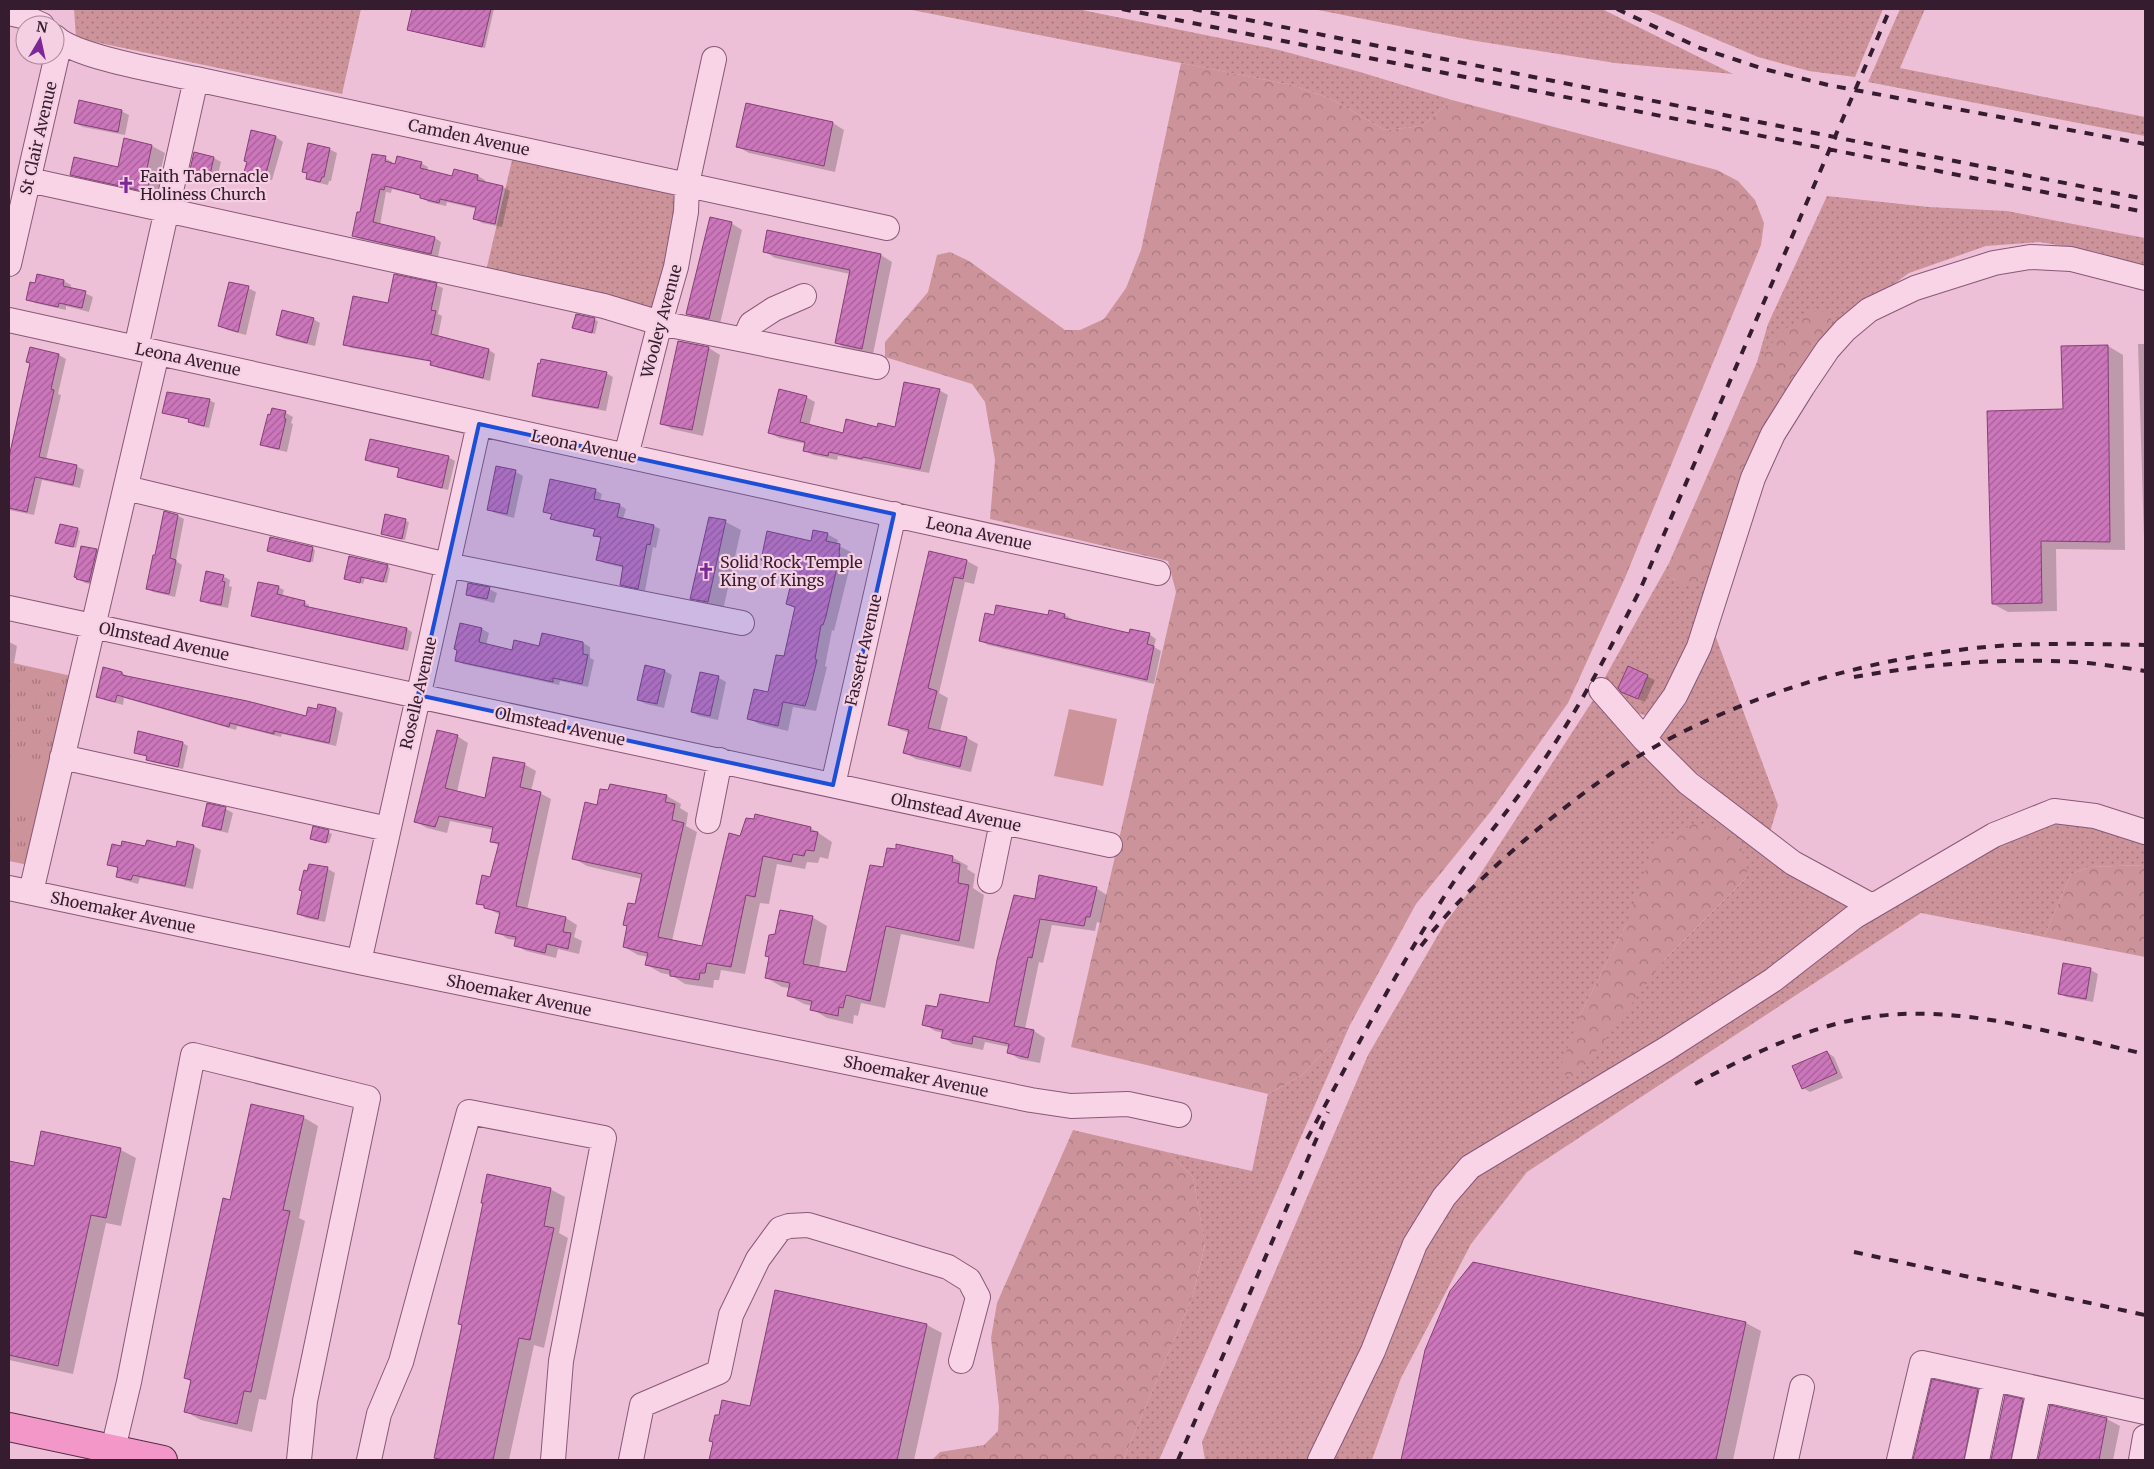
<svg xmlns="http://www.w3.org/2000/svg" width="2154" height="1469" font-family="Merriweather,serif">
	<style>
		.grass { fill: url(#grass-dots); fill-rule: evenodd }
		.forest { fill: url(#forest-crowns) }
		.park { fill: url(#park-tufts) }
		.pitch { fill: #cc949a }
		.shadow { fill: #0003 }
		.building { fill: url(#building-hatch); stroke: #863e79 }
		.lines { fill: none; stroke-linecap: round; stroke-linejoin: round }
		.minor-casing { stroke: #875878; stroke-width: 26 }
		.major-casing { stroke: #542d4a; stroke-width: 30 }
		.minor { stroke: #f9d3e6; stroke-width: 24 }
		.major { stroke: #f297c7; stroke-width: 28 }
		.rail { stroke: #361c2f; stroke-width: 4; stroke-dasharray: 9 9; stroke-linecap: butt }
		.marked { fill: #1d4ed8; fill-opacity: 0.2; stroke: #1d4ed8; stroke-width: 4; stroke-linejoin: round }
		.labels { text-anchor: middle; stroke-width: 4.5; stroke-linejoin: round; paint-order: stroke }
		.street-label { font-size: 16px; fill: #361c2f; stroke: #f5cfe2 }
		.poi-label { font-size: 16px; fill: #361c2f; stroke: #f5cfe2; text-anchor: start }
	</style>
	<defs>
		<pattern id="grass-dots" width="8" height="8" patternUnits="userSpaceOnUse" patternTransform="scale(1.25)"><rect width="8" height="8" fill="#cc949a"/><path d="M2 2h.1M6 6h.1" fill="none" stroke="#a6787e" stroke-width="1.8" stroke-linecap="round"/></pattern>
		<pattern id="forest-crowns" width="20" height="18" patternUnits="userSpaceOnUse" patternTransform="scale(1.25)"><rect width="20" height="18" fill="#cc949a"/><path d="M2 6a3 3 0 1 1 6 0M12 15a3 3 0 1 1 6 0" fill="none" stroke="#a6787e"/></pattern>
		<pattern id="park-tufts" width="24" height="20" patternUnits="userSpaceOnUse" patternTransform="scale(1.25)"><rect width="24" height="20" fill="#cc949a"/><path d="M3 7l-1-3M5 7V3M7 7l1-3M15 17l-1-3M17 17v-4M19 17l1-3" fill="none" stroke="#a6787e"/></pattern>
		<pattern id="building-hatch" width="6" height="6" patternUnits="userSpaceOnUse" patternTransform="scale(1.25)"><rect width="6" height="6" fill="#cc76bb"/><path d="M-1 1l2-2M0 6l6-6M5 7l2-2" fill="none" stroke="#a66098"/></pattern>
	</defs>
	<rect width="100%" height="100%" fill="#eec0d7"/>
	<path class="grass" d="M74,9H361L342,94L76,38Z
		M907,9H1077L1279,50L1360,72L1452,100L1422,126L1385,130L1331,99L1292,85Z
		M1313,9H1602L1733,74L1615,63L1470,40Z
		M1644,9H1883L1855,77L1809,71L1758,57Z
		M1900,9H1925L1900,68L2145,117V136L1868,82Z
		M513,156L682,194L658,304L648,313L485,275Z
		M1827,196L1929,207L2007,211L2145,238V267L2096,252L2040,242L1986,246L1909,273L1831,330L1757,362L1768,324Z
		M1669,563L1674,580L1713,571L1690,642L1657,705L1647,716L1626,710L1604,679Z
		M1714,632L1778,805L1770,832L1658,742L1682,690Z
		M1597,694L1801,875L1894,903L2008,835L2075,817L2145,841V865L2089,867L2071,874L2044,937L1921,913L1527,1172L1471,1244L1401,1378L1372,1460H1205L1202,1442L1368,1055L1445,923L1468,893ZM1748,871L1745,879L1665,959L1579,1017L1627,923Z
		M1350,1025L1159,1460H1123L1193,1295L1205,1245L1193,1177L1167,1152L1252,1171L1268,1094L1301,1076Z"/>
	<path class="forest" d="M1181,63L1292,85L1331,99L1385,130L1422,126L1452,100L1717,170L1738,181L1755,200L1764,223L1761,245L1625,578L1568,703L1491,811L1416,904L1350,1025L1301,1076L1268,1094L1071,1047L1176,592L1168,561L990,519L995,460L985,402L972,384L885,357V342L928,292L937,255L950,252L969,261L1065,330H1080L1104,319L1126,288L1141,250Z
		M1810,311H1823L1832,320L1831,330L1713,571C1703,579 1685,595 1674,579C1671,576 1670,568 1669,563L1757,362L1780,333Z
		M1694,824L1717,827L1740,844L1748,871L1745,879L1665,959L1590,1060L1570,1078L1559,1071L1579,1017L1627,923L1654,845Z
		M2145,865V957L2044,937L2071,874L2089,867Z
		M1073,1130L1167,1152L1193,1177L1205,1244L1193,1295L1123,1460H932L940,1452L984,1445L998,1431L999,1407L991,1338L997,1303Z"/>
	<path class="park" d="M9,662L76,677L33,866L9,861Z"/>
	<path class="pitch" d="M1069,709L1117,719L1103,786L1054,776Z
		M9,757L52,766L41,813L9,805Z"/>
	<path class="shadow" d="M413,9H494L485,48L412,31L409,30Z
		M747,105L833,123L844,130L835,172L749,153L738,147Z
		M121,111L129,115L125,135L83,127L75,123Z
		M252,132L276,137L283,142L272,180L253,176L246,172Z
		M125,140L152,146L165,153L158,180L164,183L160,198L84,182L71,174L119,168Z
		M329,149L337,153L331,181H329L328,185L315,182L307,178L308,174L303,172Z
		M195,153L214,158L221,162L216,182L197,177L214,181L215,179L196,174V177L190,173Z
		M385,158L392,162V164L421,163L428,167L427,171L453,177L478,176L485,180L484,183L503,187L510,191L502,227L482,223L475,219L477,209L447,202L446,206L428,202L421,196L392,189L391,193L386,192L380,225L435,238L441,242L438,257L360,239L353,235Z
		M731,223L742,230L720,324L699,320L688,314Z
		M768,232L881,255L892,262L873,354L847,349L836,343L850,274L775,258L764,251Z
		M64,281L71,285L70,289L85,293L93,297L89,312L66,306V310L35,303L28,299Z
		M436,285L443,288L438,314L442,316L438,337L489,350L495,354L490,381L438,368L432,364V362L351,348L344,344L389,304Z
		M248,288L256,292L246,335L227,330L220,326Z
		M576,315L598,321L595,334L577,329Z
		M313,319L320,323L315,346L284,339L277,335Z
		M679,342L709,348L720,355L703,436L672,429L661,423Z
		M2138,344H2145V538H2144Z
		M2108,346L2123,355L2125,550L2056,549L2057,611L2008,612L1993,604L2064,410Z
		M59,355L66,359L58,394L61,395L46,460L76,466L84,470L80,488L42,480L34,515L9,510V452H11L31,364Z
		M606,373L613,377L606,411L541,399L534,395Z
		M939,390L948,395L929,473L838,456L837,460L813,455L805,450L806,444L779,438L770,433L806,397L815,402L809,426L843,434L878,428H896Z
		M209,400L215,403L209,428L195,425L190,420L163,412Z
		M272,410L286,413L293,417L291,423L293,424L287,452L269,448L262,444Z
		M448,457L455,461L448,490L405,480L399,476L400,469L372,463L366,459Z
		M497,468L516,472L523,476L514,518L495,513L488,509Z
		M595,490L602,494L600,501L619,505L626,509L623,519L654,526L660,529L656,548L653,547L645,591L627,588L621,584L624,568L604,563L598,559L602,539L595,535L596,530L558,522L552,518V515L544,511Z
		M178,516L184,519L176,561L182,565L175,597L153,592L147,588Z
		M406,521L409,522L405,540L382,534Z
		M726,522L741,530L723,610L707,607L692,598Z
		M77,529L80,531L76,548L57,543Z
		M827,534L838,540L837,545L851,552L849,561L851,562L836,623L834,631L832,630L825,666L827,667L816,711L793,707L788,731L759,724L748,718L769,693L785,657L796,609L788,604L796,570L773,565L762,559L812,542Z
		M312,548L315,550L313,562L269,551Z
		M97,550L104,554L96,585L85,583L78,579Z
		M930,552L967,561L978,567L974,584L965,582L939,693L948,698L940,732L967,738L978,744L971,772L916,759L905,753L910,733L901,730L890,724Z
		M387,566L390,568L387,583L365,578L363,584L345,578Z
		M223,576L230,580L229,586L232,587L228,608L208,604L201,600Z
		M278,587L284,590L282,597L304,602L309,605V608L407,629L412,632L408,651L257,618L252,615Z
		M489,589L497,593L494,603L474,598L467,594Z
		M1050,612L1065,615L1072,619V621L1130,634H1149L1156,639L1154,647L1161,651L1154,684L988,645L981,641L995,617H1049Z
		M461,625L482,629L489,633L486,645L513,651L540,647L543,634L583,643L590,647V658L594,660L588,687L560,681L559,685L463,664L456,660Z
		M9,642L17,646L14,663L9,662Z
		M646,667L665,671L672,675L664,708L646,704L638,700Z
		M1628,668L1655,680L1645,702L1630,696Z
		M104,669L122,673L130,678L307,717L318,710L336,709L343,713L336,746L282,734L281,737L237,726L236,730L124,698L123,705L105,700L98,696Z
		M700,673L719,678L726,682L718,720L699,716L692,712Z
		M457,736L468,743L457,792L486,799L524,764L536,771L531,791L540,793L551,799L527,910L566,918L577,925L574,937L582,941L579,954L558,949L556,958L526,951L515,945L516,940L508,939L497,932L500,915L478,903L491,879L499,846L491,841L494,830L450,821L447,833L427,828L416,822Z
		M183,743L188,746L183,769L152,762L147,759L148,757L135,752Z
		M667,796L681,804L680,808L688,813L686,826L697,832L672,941L703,948L741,837L811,828L832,842L828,859L820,857L818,863L807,862L805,869L777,864L769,904L760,903L745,974L721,970L719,980H714L713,988L685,984L671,975L661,973L647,965L648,957L638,955L624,947L628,927L624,924L636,905L642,879L587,866L573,858L598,806Z
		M208,805L226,809L233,813L228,833L211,829L204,825Z
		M328,832L332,834L329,843L311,838Z
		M178,843L194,846L201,850L193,889L140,878L138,884L124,880L117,876L119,869L108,864L146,847L177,849Z
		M952,857L968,866L967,869L975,874L973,888L984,895L974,949L901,934L885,1008L861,1003L858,1016L854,1015L853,1024L827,1018L812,1009V1006L804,1004L789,996L790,988L782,987L767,978L777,935L812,917L827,926L819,968L847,973L884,868Z
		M328,869L335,873L325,922L306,918L299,914Z
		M1096,888L1107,895L1101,923L1097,922L1095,931L1052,925L1043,963L1039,962L1025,1029L1034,1031L1045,1038L1040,1063L1019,1059L1008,1052L1009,1047L985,1042L983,1050L953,1044L942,1037L943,1033L935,1031L924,1024L938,1008L990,1005L1036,900Z
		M2064,964L2091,970L2098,974L2093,1002L2066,997L2059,993Z
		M1827,1052L1834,1057L1843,1078L1810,1092L1803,1088Z
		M303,1117L318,1126L299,1218L305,1221L266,1400L259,1399L252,1432L201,1420L186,1412L192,1382L185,1378L231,1202Z
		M42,1132L121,1150L136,1158L121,1226L106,1223L73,1374L9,1360V1162L35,1168Z
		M550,1189L565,1197L559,1233L568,1238L544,1348L534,1345L509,1460H440L435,1457L463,1326Z
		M1474,1264L1746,1323L1761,1331L1733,1460H1402L1426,1350Z
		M776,1292L927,1325L942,1333L914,1460H714L711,1458L750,1408Z
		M1933,1381L1977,1391L1990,1398L1977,1460H1915Z
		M2006,1397L2022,1400L2035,1408L2024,1460H1992Z
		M2051,1407L2107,1419L2120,1426L2113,1460H2039Z"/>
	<path class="building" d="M412,9H491L482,47L407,30Z
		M79,100L122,110L118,132L74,123Z
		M746,103L833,122L824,166L736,147Z
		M251,130L276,136L265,177L244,172L247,162L244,161Z
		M124,138L152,145L146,173L151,174L147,192L70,175L74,157L118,167Z
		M308,143L330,148L324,177H322L320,182L306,179L307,173L302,172Z
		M194,152L214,157L209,179L189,174Z
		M372,154L386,156L385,161L395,164L397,156L422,162L420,168L452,176L454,169L478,175L477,180L503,186L495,224L473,219L476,207L440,199L439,203L420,198V195L385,186L384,190L380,189L373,222L435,237L431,254L352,236L357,212H360Z
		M710,217L732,222L709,319L686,314Z
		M767,230L881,254L862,349L835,343L850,270L763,252Z
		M37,274L64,280L63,286L86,291L82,308L59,303L58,307L26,300L30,282L35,283Z
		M394,274L437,283L431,310L436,311L431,334L489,349L483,378L430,365L431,361L343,345L353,296L388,303Z
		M229,282L249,286L238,332L218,326Z
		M282,310L314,318L307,343L276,335Z
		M576,314L595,318L592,333L572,328Z
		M678,341L709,347L692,430L660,424Z
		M2108,345L2110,542L2041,541L2042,603L1992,604L1987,411L2063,409L2061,346Z
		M30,347L59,354L51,389L54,390L39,457L77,465L73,485L35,477L27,512L9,508V457L30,363L26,362Z
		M541,359L607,372L598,408L532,396L538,363L540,364Z
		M904,382L940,389L920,469L863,457L862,459L829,452L828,456L803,451L805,442L768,433L779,389L807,396L800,422L843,433L846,419L877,427L878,423L895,427Z
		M167,392L210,399L204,426L188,422L189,419L162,413Z
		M272,408L286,411L284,418L286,419L279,449L260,445L268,414L270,415Z
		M370,439L449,456L442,488L397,477L399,468L365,460Z
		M496,466L516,470L507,514L487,510Z
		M550,479L596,489L594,499L620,504L617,517L654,525L650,545L647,544L638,589L620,585L623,566L596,560L601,537L593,536L595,529L550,519L552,514L543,512Z
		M164,511L178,515L170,558L176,560L169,594L146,589L153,555H155Z
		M385,514L406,519L402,539L381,534Z
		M709,517L726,520L708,602L690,599Z
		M60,524L78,528L73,547L55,543Z
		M813,530L828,533L826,541L840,544L839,554H840L826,616L823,625H821L815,659L817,660L808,697L805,706L783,702L778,726L747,719L754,689L768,692L776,655L784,656L795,607L786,604L795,567L761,560L767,531L811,541Z
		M270,537L313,547L310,562L267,551Z
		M81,546L97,549L89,582L76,579L77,578L74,577Z
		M929,551L967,560L963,579L954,577L928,688L937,691L928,728L967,737L960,767L903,753L909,730L888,725Z
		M349,556L388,565L383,582L361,577L360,583L344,579Z
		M206,571L224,575L222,581L225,582L221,605L200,601Z
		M258,582L279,586L277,594L305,601L304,606L407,628L403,649L251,616Z
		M468,583L490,587L487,599L466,595Z
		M996,605L1048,615L1049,610L1065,614L1064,618L1129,633L1130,629L1150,633L1147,644L1154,646L1147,680L979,641L985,613L994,615Z
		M460,623L482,628L479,642L512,650L514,640L539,646L542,633L583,642V654L588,655L582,684L553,678V682L455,661L457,650L454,649Z
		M645,665L665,670L657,704L637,700Z
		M1628,666L1648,675L1638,699L1621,692L1618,688Z
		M103,667L122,672V675L247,701L306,716L308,707L317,709L318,704L336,708L329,743L274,731V734L230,723L229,727L117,695L115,702L96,697Z
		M700,672L719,676L710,716L691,712Z
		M437,730L458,735L445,788L485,798L493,757L525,763L520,787L541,792L516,906L566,917L563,932L571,933L568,949L547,944L545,953L514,946L516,937L495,933L500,912L484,908V905L476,904L482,875L490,877L499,843L490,842L493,827L439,816L435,827L414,822Z
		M138,731L183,742L178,767L146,760L147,756L134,753Z
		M610,784L667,795L665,802L675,804L672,820L684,823L658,937L702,946L729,833L740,836L746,818L754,819L755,814L811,827L810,831L818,832L814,851L806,850L804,856L793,854L791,862L763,856L755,897L746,895L731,967L707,963L705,973H700L699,980L670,976V970L645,965L648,953L623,947L627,926L623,925L628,903L635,904L642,874L572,859L585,802L597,805L600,789L608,790Z
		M207,803L226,807L221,830L202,826Z
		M313,826L329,830L326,843L310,839Z
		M147,840L176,847L177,841L194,845L185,886L133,875L131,880L116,877L118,867L107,865L112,844L121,846L122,841L145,846Z
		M896,844L953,856L952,862L960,864L958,883L969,885L959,941L886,926L870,1001L846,995L843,1008L839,1007L838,1016L810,1010L812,1001L787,996L790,983L765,978L769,957L765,956L769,935L775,934L780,910L813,916L803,964L846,972L870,865L883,867L887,848L896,849Z
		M309,864L328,867L318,919L297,914L302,891L299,890L304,870L307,871Z
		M1039,875L1097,887L1090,917H1086L1084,926L1040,919L1032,958L1028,957L1014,1026L1034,1030L1028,1058L1007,1053L1009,1044L973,1036L972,1044L941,1038L943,1030L922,1025L926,1005L937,1007L940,994L989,1003L997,960L1014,895L1035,899Z
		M2063,963L2091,968L2086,999L2058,994Z
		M1827,1051L1837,1073L1802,1089L1792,1066Z
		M251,1104L304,1116L283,1210L290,1211L251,1392L244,1391L237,1424L184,1412L191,1380L184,1378L223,1198L230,1200Z
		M41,1131L121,1148L106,1218L91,1215L58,1366L9,1355V1161L34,1166Z
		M487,1174L551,1188L544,1226L554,1228L530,1340L519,1338L493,1460H444L434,1458L462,1325L458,1324L483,1203H481Z
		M1473,1262L1746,1322L1716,1460H1401L1425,1350L1450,1291Z
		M775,1290L927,1324L897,1460H709L713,1442L709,1441L715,1415H719L722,1400L750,1406Z
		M1932,1379L1978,1389L1964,1460H1913Z
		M2005,1395L2023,1399L2011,1460H1991Z
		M2050,1405L2107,1418L2099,1460H2038Z"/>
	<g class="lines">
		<g class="minor-casing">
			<path id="minor" d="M9,13L22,16L42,25
				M55,37C75,57 165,72 196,79L887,228
				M29,180L604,306L660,323L877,367
				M9,264L60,42
				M9,320L1158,573
				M744,340L751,324L774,309L804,296
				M136,348L196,79
				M626,456L660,323L676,267L686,212L687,184L714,59
				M126,488L447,565L742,623
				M9,608L1110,845
				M1601,690L1644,739L1688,783L1793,863L1872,906
				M1644,739L1675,696L1699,647L1753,478L1773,434L1803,386L1828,349L1845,330L1869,310L1915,288L1994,263L2030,257L2071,259L2145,278
				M62,757L388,829
				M833,785L894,514
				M708,821L720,760
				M990,881L1002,822
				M9,888L359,962L1031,1100L1071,1106L1128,1104L1179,1115
				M31,892L157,353
				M359,962L479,424
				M113,1449L129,1382L193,1055L368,1098L305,1401L299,1460
				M369,1460L379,1414L401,1362L469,1112L604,1138L561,1361L553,1460
				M631,1460L642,1405L719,1372L731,1315L758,1259L780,1229L789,1226L808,1225L948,1267L969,1280L978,1297L961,1361
				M1320,1460L1373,1351L1415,1244L1444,1197L1470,1167L1666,1049L1773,980L1854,917L1994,835L2054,811L2095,816L2145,832
				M1786,1460L1802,1387
				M1899,1460L1922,1363L2145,1412
				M1977,1460L1994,1379
				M2024,1460L2039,1389
				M2141,1460L2145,1437"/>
		</g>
		<g class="major-casing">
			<path id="major" d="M9,1427L163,1460"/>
		</g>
		<use href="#minor" class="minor"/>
		<use href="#major" class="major"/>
		<path class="rail" d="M1122,9L2145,212
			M1193,9L2145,199
			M1617,9L1700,48L1764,69L1828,85L2145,144
			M1854,677C1932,663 2010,657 2088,663C2107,665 2126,668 2145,671
			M1421,946C1453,904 1492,868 1533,833C1559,812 1584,792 1612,773C1723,698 1880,652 2014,645C2058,643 2101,644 2145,645
			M1695,1084C1745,1057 1807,1027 1864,1018C1958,1002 2054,1034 2145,1054
			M1307,1139C1353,1054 1398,967 1451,886C1476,849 1505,815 1530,780C1573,720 1607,655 1640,590L1890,9
			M1854,1252L2145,1315
			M1178,1460L1328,1112"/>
	</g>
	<path class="marked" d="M479,424L894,514L833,785L418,695Z"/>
	<defs>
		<g id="church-bare" transform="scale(1.35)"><path d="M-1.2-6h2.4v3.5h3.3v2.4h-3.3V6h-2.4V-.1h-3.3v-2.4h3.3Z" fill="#7d2896" stroke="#f5cfe2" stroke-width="2.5" paint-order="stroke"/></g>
	</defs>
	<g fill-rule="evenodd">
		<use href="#church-bare" x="126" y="185"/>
		<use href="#church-bare" x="706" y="571"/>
	</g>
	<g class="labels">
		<g class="street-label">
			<text transform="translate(469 137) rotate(12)" y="6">Camden Avenue</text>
			<text transform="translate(38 138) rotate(-77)" y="6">St Clair Avenue</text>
			<text transform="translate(661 321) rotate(-75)" y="6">Wooley Avenue</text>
			<text transform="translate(188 359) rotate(12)" y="6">Leona Avenue</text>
			<text transform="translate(584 446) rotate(12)" y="6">Leona Avenue</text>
			<text transform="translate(979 533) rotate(12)" y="6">Leona Avenue</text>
			<text transform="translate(164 641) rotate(12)" y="6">Olmstead Avenue</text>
			<text transform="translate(863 650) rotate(-77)" y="6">Fassett Avenue</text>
			<text transform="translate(418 693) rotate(-77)" y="6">Roselle Avenue</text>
			<text transform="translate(560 726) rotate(12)" y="6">Olmstead Avenue</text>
			<text transform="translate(956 812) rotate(12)" y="6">Olmstead Avenue</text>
			<text transform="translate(123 912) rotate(12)" y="6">Shoemaker Avenue</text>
			<text transform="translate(519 995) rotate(12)" y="6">Shoemaker Avenue</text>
			<text transform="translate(916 1076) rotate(12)" y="6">Shoemaker Avenue</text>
		</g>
		<g class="poi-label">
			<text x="140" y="182">Faith Tabernacle<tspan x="140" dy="18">Holiness Church</tspan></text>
			<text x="720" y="568">Solid Rock Temple<tspan x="720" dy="18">King of Kings</tspan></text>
		</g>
	</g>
	<rect width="2154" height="1469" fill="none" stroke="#361c2f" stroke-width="20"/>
	<g transform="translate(40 40) rotate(9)"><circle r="24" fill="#f5cfe2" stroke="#a9879a"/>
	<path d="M0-4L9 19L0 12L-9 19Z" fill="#7d2896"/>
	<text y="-8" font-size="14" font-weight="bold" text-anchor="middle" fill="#361c2f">N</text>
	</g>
</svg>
